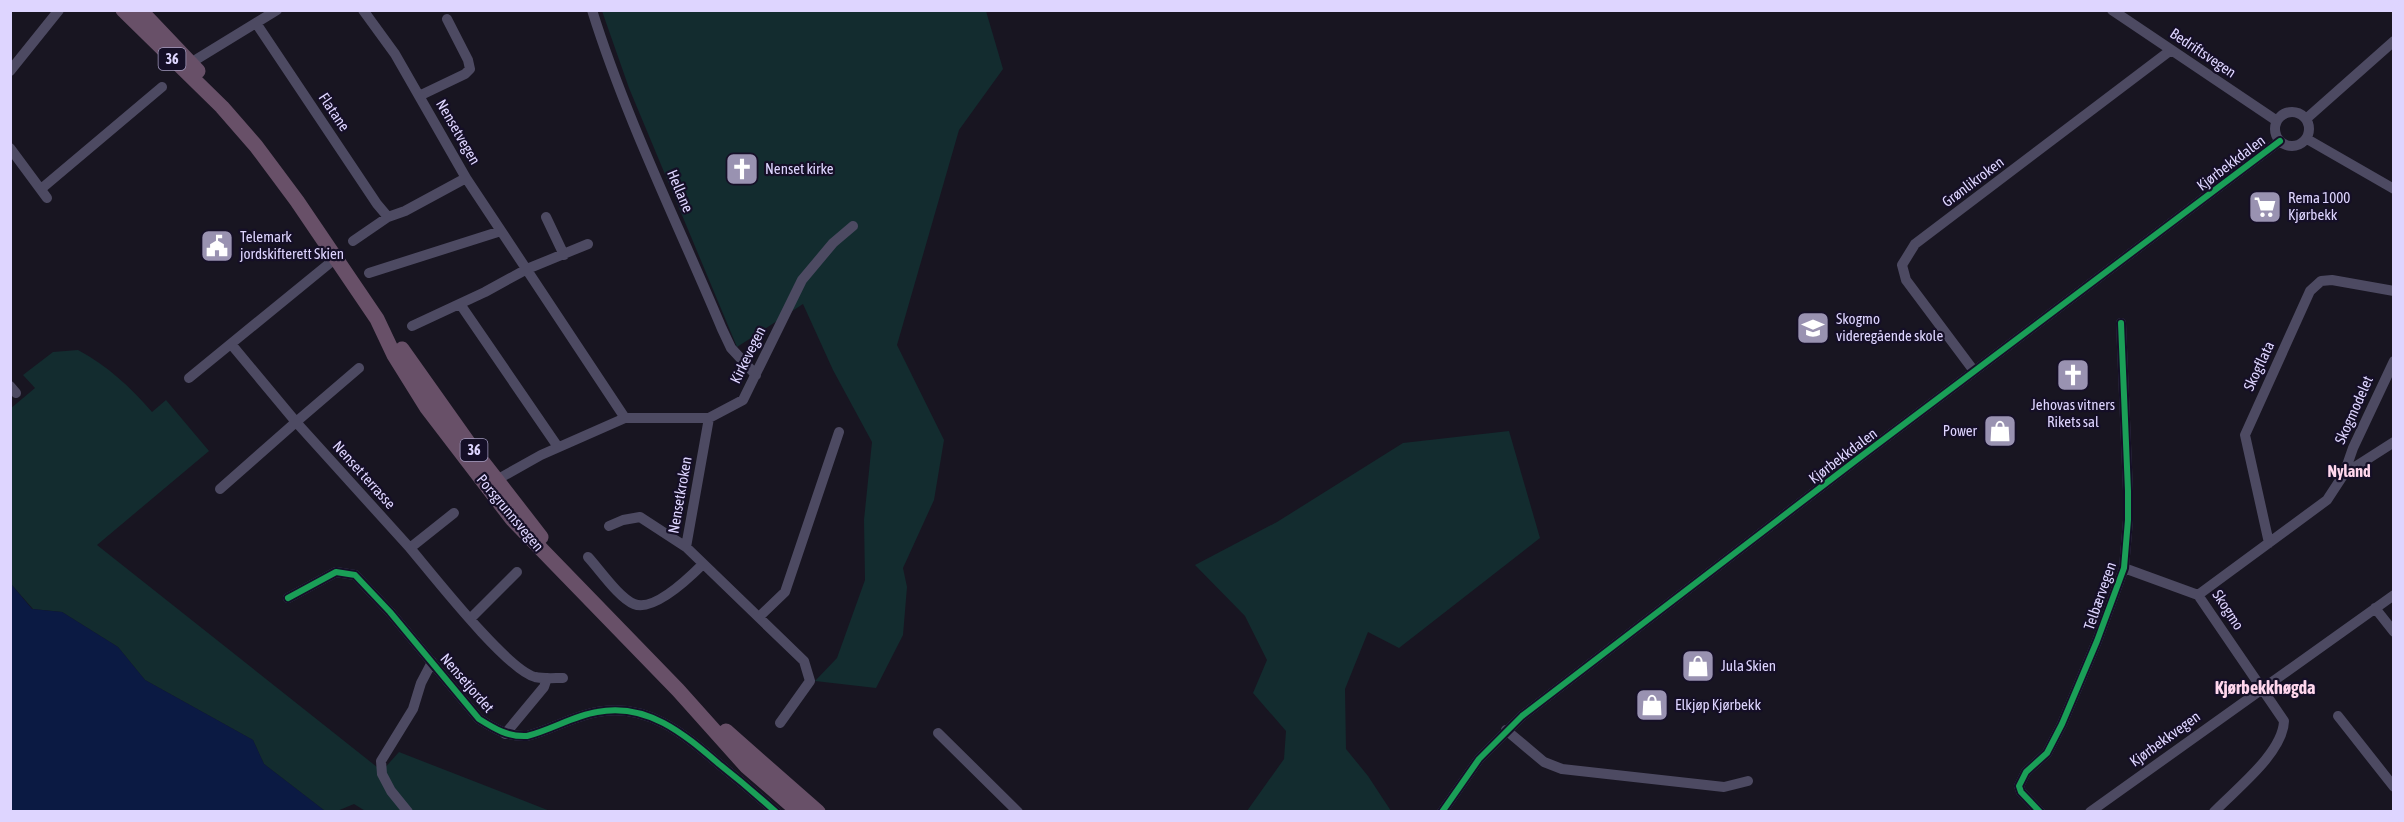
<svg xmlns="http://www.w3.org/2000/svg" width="2404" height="822" font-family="'Asap Condensed',sans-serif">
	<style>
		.green { fill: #132c2f }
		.water { fill: #0b1a43 }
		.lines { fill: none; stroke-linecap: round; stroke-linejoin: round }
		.minor { stroke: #4d4a62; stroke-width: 10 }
		.highway { stroke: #685068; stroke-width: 15 }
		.cycleway-casing { stroke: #150f27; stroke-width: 10 }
		.cycleway { stroke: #1a9f57; stroke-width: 6 }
		.labels { text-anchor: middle; stroke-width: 4.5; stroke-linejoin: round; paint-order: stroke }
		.shield { fill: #150f27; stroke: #a29abe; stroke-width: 1.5 }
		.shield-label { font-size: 14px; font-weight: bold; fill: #ded5ff }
		.street-label { font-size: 15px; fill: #ded5ff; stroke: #150f27 }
		.poi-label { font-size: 15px; fill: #ded5ff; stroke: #150f27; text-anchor: start }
		.neighbourhood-label { font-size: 16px; font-weight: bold; fill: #ffd7ed; stroke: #150f27 }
		.quarter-label { font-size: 18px; font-weight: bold; fill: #ffd7ed; stroke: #150f27 }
	</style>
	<rect width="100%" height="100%" fill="#181521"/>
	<path class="green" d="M602,11H986L1003,69L959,130L897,345L944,440L934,500L903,568L907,587L903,635L876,688L815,681L837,658L865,580L864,520L872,442L833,370L803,304L737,347L629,88Z
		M78,350C108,366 130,387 152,412L166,400L209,451L97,545L382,771L399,752L550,811L367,812L354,804L337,811H325L264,764L253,740L145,680L118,647L62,612L33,609L11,584L10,409L35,388L23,375L53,352Z
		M1509,431L1540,538L1399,648L1368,632L1345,689L1346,749L1368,776L1391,811H1247L1284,759L1286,731L1253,693L1267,660L1245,616L1195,565L1277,522L1403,443Z"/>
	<path class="water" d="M11,584L32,609L62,612L118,647L145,680L253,740L264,764L325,811H11Z"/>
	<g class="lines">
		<path class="minor" d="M363,10L395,54L466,178L625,418
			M592,10C626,119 678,224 722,329L731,348L756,375
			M2112,10L2277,121
			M256,23L377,204L388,217
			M197,59L277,10
			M10,71L59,10
			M419,96L465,74L470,69L468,60L447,19
			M2275 129a17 17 0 1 1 34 0a17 17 0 1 1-34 0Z
			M2306,119L2394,41
			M2307,139L2394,189
			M10,148L47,198
			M41,189L162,87
			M546,217L564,255
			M353,241L388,217L405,211L466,178
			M369,273L501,231
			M460,304L558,447
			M412,326L485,292L527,269L588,244
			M359,368L296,422L410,548L454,513
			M1974,371L1906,280L1902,265L1915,244L2171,50
			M189,378L336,258
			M10,386L16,393
			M709,418L686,547L804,661L810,681L780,723
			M2344,474L2353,448L2394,361
			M491,483L541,455L625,418H709L743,400L802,280L833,243L853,226
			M220,489L296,422L231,344
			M609,526L623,520L640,517L686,547
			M2269,543L2245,435L2310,291L2321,281L2332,280L2394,291
			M410,548C432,574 507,670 535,677C544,679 554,678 563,678
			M588,557C600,570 619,598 634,604C654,612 689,578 703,564
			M2124,568L2198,595
			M288,598L336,572L355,575L390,612L479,719C495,729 508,737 527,736C551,730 573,716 597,712C647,702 684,734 719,764C738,779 757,795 776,812
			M2375,608L2394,632
			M759,617L785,592L839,432
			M470,619L517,572
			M2338,716L2394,787
			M1506,730L1544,762L1562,769L1724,787L1748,781
			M938,733L1018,812
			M505,734L544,687L547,678
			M408,812L391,791L382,774L381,761L413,709L421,683L432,662
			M1442,812L1479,759L1522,716L1855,461L2280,141
			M2040,812L2021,792L2019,786L2026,772L2047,753L2062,724L2097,641L2124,568L2128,520V491L2121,323
			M2090,812L2394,595
			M2214,812C2236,789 2283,753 2284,721L2198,595L2327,500L2344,474L2394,442"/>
		<path class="highway" d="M123,10L222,107L256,146L297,201L377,319L394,355L427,408L512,519L678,690L746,766L799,812
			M140,10L198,71
			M402,349L475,452L541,537
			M726,731L818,812"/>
		<g class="cycleway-casing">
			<path id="cycleway" d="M288,598L336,572L355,575L390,612L479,719C495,729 508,737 527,736C551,730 573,716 597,712C647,702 684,734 719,764C738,779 757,795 776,812
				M1442,812L1479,759L1522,716L1855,461L2280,141
				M2040,812L2021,792L2019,786L2026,772L2047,753L2062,724L2097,641L2124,568L2128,520V491L2121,323"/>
		</g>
		<use href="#cycleway" class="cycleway"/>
	</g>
	<defs>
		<g id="church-square" transform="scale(1.725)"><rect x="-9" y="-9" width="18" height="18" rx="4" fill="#9992b1" stroke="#150f27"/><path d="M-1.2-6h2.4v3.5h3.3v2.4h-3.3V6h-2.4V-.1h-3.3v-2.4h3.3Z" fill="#fff"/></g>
		<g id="supermarket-square" transform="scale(1.725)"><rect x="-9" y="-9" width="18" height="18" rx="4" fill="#9992b1" stroke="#150f27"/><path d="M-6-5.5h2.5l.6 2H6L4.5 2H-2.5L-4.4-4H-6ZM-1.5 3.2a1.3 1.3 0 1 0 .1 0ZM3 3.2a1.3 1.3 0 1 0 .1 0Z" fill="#fff"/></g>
		<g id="civic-square" transform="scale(1.725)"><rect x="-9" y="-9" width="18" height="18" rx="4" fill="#9992b1" stroke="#150f27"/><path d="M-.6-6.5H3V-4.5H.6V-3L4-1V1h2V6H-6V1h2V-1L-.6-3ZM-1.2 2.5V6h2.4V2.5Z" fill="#fff"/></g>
		<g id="school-square" transform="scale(1.725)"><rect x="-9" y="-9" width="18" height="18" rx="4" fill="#9992b1" stroke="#150f27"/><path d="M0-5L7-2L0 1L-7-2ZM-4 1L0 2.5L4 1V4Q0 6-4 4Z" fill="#fff"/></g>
		<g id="shop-square" transform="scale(1.725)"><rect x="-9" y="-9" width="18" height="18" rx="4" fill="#9992b1" stroke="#150f27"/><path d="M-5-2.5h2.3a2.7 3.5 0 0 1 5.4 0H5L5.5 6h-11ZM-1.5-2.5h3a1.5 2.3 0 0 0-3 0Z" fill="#fff"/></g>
	</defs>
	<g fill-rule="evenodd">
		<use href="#church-square" x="742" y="169"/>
		<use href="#supermarket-square" x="2265" y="207"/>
		<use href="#civic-square" x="217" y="246"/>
		<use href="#school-square" x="1813" y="328"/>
		<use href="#church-square" x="2073" y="375"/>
		<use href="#shop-square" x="2000" y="431"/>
		<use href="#shop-square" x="1698" y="666"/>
		<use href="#shop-square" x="1652" y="705"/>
	</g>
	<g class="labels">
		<g class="shield">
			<rect x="158.5" y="48" width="27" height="22" rx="4.5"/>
			<rect x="460.5" y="439" width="27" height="22" rx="4.5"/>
		</g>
		<g class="shield-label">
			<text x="172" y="64">36</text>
			<text x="474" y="455">36</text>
		</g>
		<g class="street-label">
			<text transform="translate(2203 53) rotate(34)" y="5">Bedriftsvegen</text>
			<text transform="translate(334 112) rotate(56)" y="5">Flatane</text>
			<text transform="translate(458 132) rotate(60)" y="5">Nensetvegen</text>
			<text transform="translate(2231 163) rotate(-37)" y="5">Kjørbekkdalen</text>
			<text transform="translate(1973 182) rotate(-37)" y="5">Grønlikroken</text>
			<text transform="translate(680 191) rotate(67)" y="5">Hellane</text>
			<text transform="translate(748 355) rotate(-64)" y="5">Kirkevegen</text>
			<text transform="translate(2259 366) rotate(-65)" y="5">Skogflata</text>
			<text transform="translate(2354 410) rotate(-66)" y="5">Skogmodelet</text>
			<text transform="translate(1843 456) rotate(-37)" y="5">Kjørbekkdalen</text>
			<text transform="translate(364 475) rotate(48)" y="5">Nenset terrasse</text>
			<text transform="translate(680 495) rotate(-80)" y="5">Nensetkroken</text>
			<text transform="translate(510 513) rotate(50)" y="5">Porsgrunnsvegen</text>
			<text transform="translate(2100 596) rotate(-71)" y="5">Telbærvegen</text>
			<text transform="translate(2228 610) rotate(57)" y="5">Skogmo</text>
			<text transform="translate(467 683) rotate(49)" y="5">Nensetjordet</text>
			<text transform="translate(2165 739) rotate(-36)" y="5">Kjørbekkvegen</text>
		</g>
		<g class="poi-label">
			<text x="765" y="174">Nenset kirke</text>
			<text x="2288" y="203">Rema 1000<tspan x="2288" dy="17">Kjørbekk</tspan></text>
			<text x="240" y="242">Telemark<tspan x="240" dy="17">jordskifterett Skien</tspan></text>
			<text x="1836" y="324">Skogmo<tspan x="1836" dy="17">videregående skole</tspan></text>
			<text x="2073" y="410" text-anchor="middle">Jehovas vitners<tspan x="2073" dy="17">Rikets sal</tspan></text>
			<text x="1977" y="436" text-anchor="end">Power</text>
			<text x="1721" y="671">Jula Skien</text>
			<text x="1675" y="710">Elkjøp Kjørbekk</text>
		</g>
		<g class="neighbourhood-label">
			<text x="2349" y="477">Nyland</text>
		</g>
		<g class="quarter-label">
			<text x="2265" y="694">Kjørbekkhøgda</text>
		</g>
	</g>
	<rect width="2404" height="822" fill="none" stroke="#ded5ff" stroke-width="24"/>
</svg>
